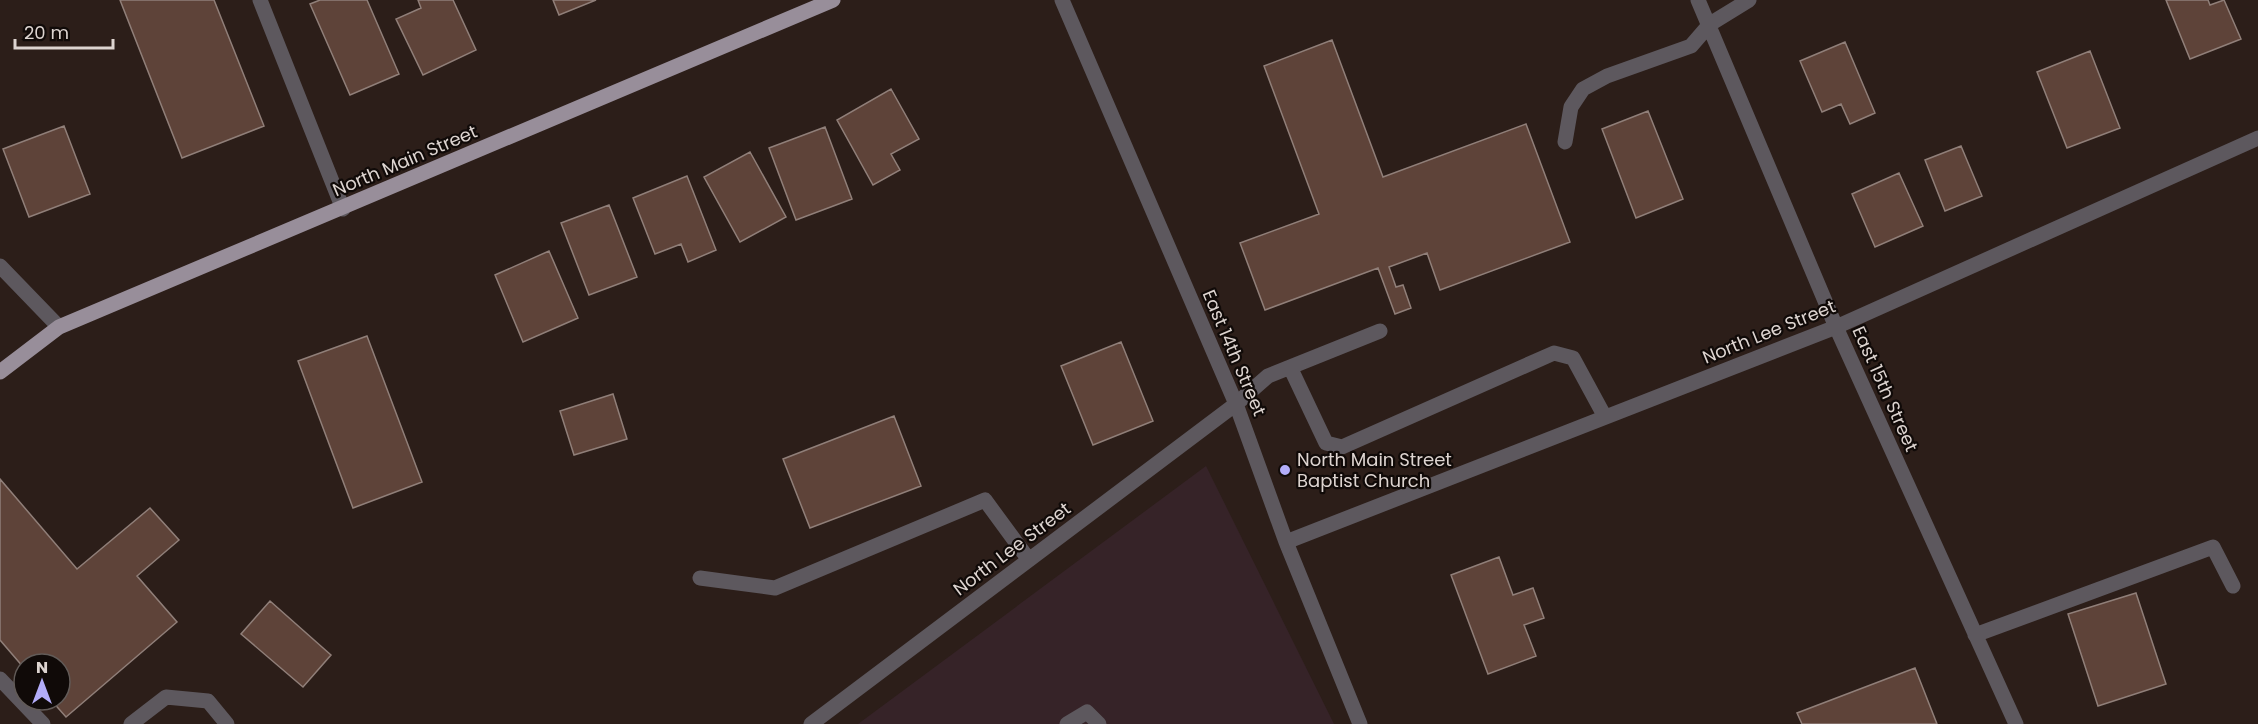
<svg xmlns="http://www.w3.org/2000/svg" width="2258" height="724" font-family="Poppins,sans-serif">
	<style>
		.industrial { fill: #362328 }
		.building { fill: #5e4339; stroke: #907f79; stroke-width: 1.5 }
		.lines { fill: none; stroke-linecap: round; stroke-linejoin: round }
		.minor { stroke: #5d585e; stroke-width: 15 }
		.major { stroke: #988e9a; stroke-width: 15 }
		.poi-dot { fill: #b3adf9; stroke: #100a08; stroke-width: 2 }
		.labels { text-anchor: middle; stroke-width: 4.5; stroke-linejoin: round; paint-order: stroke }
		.street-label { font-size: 18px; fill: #ddd4d0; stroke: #100a08 }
		.poi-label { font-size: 18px; fill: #ddd4d0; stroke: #100a08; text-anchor: start }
	</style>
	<rect width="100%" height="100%" fill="#2c1e19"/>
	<path class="industrial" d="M1206,466L1334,724H858Z"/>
	<path class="building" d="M120,0H214L264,126L182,158Z
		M320,0H367L399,74L350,95L310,4Z
		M418,0H453L476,50L423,75L396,19L421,8Z
		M553,0H596L559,15Z
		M2166,0H2208L2210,5L2224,0L2241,39L2190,59Z
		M1332,40L1383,177L1526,124L1570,242L1440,290L1427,253L1389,267L1396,287L1403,285L1411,308L1395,314L1378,268L1265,310L1240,243L1319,214L1264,66Z
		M1845,42L1875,113L1850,124L1841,104L1822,112L1800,61Z
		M2090,51L2120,128L2067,148L2037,72Z
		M891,89L919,139L891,154L900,170L873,185L837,120Z
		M1648,111L1683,199L1636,218L1602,129Z
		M64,126L90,194L29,217L3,149Z
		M825,127L852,199L796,220L769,148Z
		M1961,146L1982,196L1945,211L1925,160Z
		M750,152L786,217L740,242L704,177Z
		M1899,173L1923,226L1875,247L1852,194Z
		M687,176L716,250L688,262L681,244L655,254L633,198Z
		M609,205L637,277L589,295L561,223Z
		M549,251L578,318L523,342L495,275Z
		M367,336L422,482L353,508L298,361Z
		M1121,342L1153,421L1093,445L1061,366Z
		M613,394L627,439L574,455L560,411Z
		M894,416L921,486L810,528L783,459Z
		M0,479L77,569L150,508L179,540L137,576L177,622L66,717L51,700H60V664H24V668L0,640Z
		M1499,557L1513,595L1533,588L1544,618L1524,625L1536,656L1488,674L1451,575Z
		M2136,593L2166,684L2098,706L2068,614Z
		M270,601L331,655L303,687L241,634Z
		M1915,668L1937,724H1802L1797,713Z"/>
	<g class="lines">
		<path class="minor" d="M260,0L343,209
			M1062,0L1236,404L1286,542L1360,724
			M1698,0L1836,327L2016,724
			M1565,142L1571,107L1583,89L1607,76L1691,46L1710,24L1749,0
			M0,266L59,327
			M1290,367L1326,443L1342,447L1554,353L1573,358L1605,417
			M1286,542L1836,327L2258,138
			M700,578L775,588L985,500L1029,560
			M1975,635L2213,547L2233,586
			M0,679L43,724
			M131,724L166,697L208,701L227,724
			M811,724L1236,404L1268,376L1380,331
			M1067,724L1087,712L1099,724"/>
		<path class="major" d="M0,372L59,327L833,0"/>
	</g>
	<circle class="poi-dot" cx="1285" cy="470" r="6"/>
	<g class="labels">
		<g class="street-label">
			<text transform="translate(405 161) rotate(-23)" y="6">North Main Street</text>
			<text transform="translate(1769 332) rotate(-22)" y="6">North Lee Street</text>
			<text transform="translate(1234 353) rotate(67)" y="6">East 14th Street</text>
			<text transform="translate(1885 389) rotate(66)" y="6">East 15th Street</text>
			<text transform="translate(1012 549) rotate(-37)" y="6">North Lee Street</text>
		</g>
		<g class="poi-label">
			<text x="1297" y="466">North Main Street<tspan x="1297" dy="21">Baptist Church</tspan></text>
		</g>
	</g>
	<g transform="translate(42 682)"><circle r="28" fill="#100a08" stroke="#625b58" stroke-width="1.5"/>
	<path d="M0-4.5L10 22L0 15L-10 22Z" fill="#b3adf9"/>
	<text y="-9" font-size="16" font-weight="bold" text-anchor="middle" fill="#ddd4d0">N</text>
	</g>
	<path d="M15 39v9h98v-9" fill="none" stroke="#ddd4d0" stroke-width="3"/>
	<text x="24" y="39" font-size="18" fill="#ddd4d0" stroke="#100a08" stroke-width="4.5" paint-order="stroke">20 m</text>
</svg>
